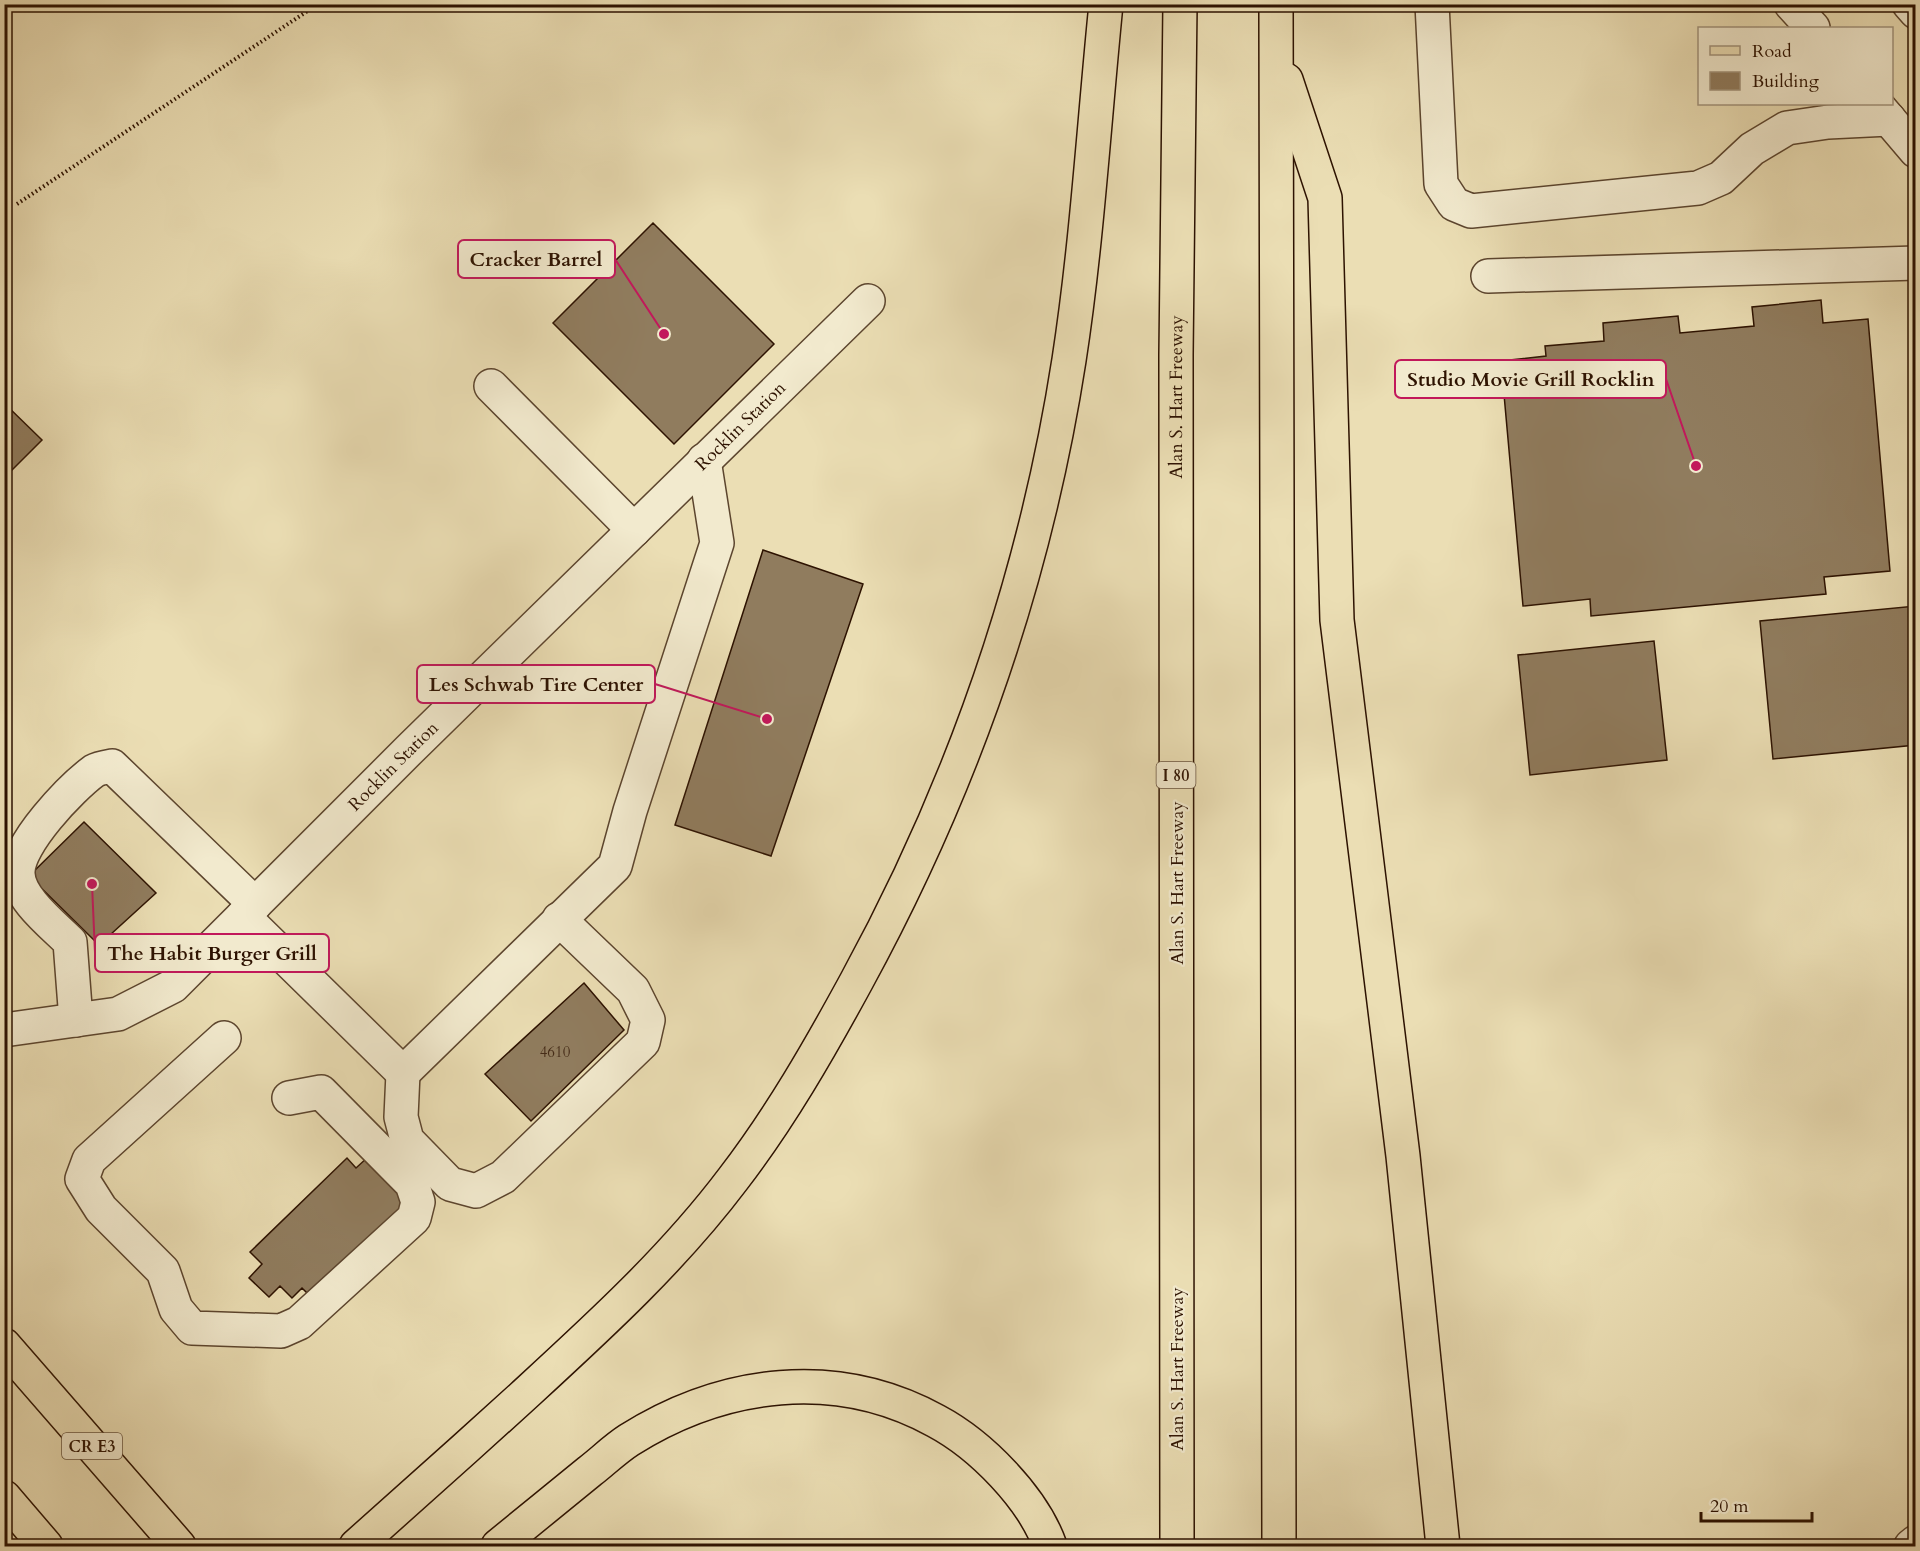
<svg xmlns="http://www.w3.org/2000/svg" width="1920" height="1551" font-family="Cardo,serif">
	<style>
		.building { fill: #907c5e; stroke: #2d1201; stroke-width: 1.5 }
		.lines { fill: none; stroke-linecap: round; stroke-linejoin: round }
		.minor-casing { stroke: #5c452e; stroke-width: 36 }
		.major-casing { stroke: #2d1201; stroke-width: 36 }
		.highway-casing { stroke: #2d1201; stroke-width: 36 }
		.path { stroke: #2d1201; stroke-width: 4; stroke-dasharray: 1.5 3; stroke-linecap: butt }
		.minor { stroke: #f2eace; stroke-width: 33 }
		.major { stroke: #ebdeb4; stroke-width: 33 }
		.highway { stroke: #ebdeb4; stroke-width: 33 }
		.labels { text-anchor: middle; stroke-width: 4.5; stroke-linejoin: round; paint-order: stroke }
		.number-label { font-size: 15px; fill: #462c18 }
		.shield { fill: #f2eace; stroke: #68533e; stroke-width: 1.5 }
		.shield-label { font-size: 16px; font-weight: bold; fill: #2d1201 }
		.street-label { font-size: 18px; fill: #2d1201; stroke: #f2eace }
		.leader { fill: none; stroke: #c2185b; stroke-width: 2 }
		.callout-dot { fill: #c2185b; stroke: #f2eace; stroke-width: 2 }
		.callout { fill: #f2eace; stroke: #c2185b; stroke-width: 2 }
		.callout-label { font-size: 20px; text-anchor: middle; font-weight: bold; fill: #2d1201 }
	</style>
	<rect width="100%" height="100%" fill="#ebdeb4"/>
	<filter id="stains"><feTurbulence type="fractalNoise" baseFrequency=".00333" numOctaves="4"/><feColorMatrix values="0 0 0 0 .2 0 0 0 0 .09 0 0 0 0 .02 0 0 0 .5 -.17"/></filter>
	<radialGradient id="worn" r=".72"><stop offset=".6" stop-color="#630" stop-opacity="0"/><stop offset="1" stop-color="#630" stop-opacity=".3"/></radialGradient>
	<path class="building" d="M653,223L774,344L674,444L553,323Z
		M1821,300L1823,323L1868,319L1890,571L1824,577L1826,594L1591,616L1590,599L1523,606L1501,361L1546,356L1545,346L1604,341L1603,323L1678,316L1680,333L1754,326L1752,307Z
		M1916,385V443L1910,386Z
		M4,403L42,440L4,478Z
		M763,550L863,584L771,856L675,825Z
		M1916,606V745L1773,759L1760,621Z
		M1654,641L1667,760L1530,775L1518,655Z
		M84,822L156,893L99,945L29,876Z
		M584,983L624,1030L531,1121L485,1074Z
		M368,1157L409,1202L317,1303L302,1288L292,1298L280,1286L269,1297L249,1278L262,1264L250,1252L347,1158L356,1168Z"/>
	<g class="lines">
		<g class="minor-casing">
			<g id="minor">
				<path d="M1432,4L1441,184L1454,204L1471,211L1698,188L1721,178L1752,149L1787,128L1828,122L1889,119"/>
				<path d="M1791,4L1813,28"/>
				<path d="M1909,4L1916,12"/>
				<path d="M1876,104L1916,151"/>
				<path d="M1488,276L1916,263"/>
				<path d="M491,386L634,530"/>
				<path d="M243,916L403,1073L615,866L630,811L717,543L704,460"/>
				<path d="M76,1020L70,942C53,925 18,898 18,873C17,844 71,788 94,771C99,768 106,767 112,766L255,904"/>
				<path id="s1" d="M4,1030L118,1014L173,986L410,749L868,301"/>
				<path d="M224,1038L89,1160L82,1179L101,1209L163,1271L176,1309L192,1328L281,1331L299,1323L414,1218L418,1202L412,1184L321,1092L289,1098"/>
				<path d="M403,1073L401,1117L407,1140L450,1184L476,1191L503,1177L643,1042L648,1020L633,990L559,919"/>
				<path d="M1911,1546L1916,1542"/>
			</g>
		</g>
		<g class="major-casing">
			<path id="major" d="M4,1345L179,1546
				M4,1497L46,1546"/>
		</g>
		<g class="highway-casing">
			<g id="highway">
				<path d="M1276,4L1279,1546"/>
				<path d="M1286,80L1325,198L1337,620L1403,1156L1443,1546"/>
				<path d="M356,1546C411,1497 467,1447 522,1397C596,1329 672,1260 733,1179C780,1118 819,1050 856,982C962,788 1035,579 1069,360C1087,243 1094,123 1106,4"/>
				<path d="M498,1546C529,1521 559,1496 590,1471C603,1461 615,1449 629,1440C723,1381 836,1366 936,1421C981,1445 1033,1498 1050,1546"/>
				<path id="s2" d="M1177,1546L1176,355L1180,4"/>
			</g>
		</g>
		<path class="path" d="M17,204L318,4"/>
		<use href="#minor" class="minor"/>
		<use href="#major" class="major"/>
		<use href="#highway" class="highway"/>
	</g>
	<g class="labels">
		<g class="number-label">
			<text x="555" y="1057">4610</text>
		</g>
		<g class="shield">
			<rect x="1156.5" y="762" width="39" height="26" rx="4.5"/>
			<rect x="62" y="1433" width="60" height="26" rx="4.5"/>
		</g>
		<g class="shield-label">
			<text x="1176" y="781">I 80</text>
			<text x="92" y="1452">CR E3</text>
		</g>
		<g class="street-label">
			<text dy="6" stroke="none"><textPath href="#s2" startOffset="1149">Alan S. Hart Freeway</textPath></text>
			<text dy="6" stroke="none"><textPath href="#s1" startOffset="974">Rocklin Station</textPath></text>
			<text dy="6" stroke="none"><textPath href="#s1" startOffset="488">Rocklin Station</textPath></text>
			<text transform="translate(1177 883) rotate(-90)" y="6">Alan S. Hart Freeway</text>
			<text transform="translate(1177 1369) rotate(-90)" y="6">Alan S. Hart Freeway</text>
		</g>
	</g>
	<path class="leader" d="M664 334L615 259M1696 466L1666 379M767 719L655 684M92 884L95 953"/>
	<g class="callout-dot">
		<circle cx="664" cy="334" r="6"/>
		<circle cx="1696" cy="466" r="6"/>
		<circle cx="767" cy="719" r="6"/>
		<circle cx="92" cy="884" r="6"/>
	</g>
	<g class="callout">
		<rect x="458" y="240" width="157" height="38" rx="6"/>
		<rect x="1395" y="360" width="271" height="38" rx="6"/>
		<rect x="417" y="665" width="238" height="38" rx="6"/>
		<rect x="95" y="934" width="234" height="38" rx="6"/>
	</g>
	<g class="callout-label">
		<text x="536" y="266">Cracker Barrel</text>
		<text x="1531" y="386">Studio Movie Grill Rocklin</text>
		<text x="536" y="691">Les Schwab Tire Center</text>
		<text x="212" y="960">The Habit Burger Grill</text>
	</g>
	<rect width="1920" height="1551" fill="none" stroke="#ebdeb4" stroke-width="24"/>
	<rect x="6" y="6" width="1908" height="1539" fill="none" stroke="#2d1201" stroke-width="3"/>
	<rect x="12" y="12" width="1896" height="1527" fill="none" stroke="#2d1201" stroke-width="1.5"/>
	<rect x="1698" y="27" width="195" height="78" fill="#f2eace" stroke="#a3947c" stroke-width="1.5"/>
	<rect x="1710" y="46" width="30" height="9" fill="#ebdeb4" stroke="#a3947c" stroke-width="1.5"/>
	<text x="1752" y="57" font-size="18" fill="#2d1201">Road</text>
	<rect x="1710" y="72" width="30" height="18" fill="#907c5e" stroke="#a3947c" stroke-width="1.5"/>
	<text x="1752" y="87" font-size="18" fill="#2d1201">Building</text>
	<path d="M1701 1512v9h111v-9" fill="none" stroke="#2d1201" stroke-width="3"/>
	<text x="1710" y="1512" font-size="18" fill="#2d1201" stroke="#f2eace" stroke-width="4.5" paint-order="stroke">20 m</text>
	<rect width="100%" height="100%" filter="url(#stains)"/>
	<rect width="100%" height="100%" fill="url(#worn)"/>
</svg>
